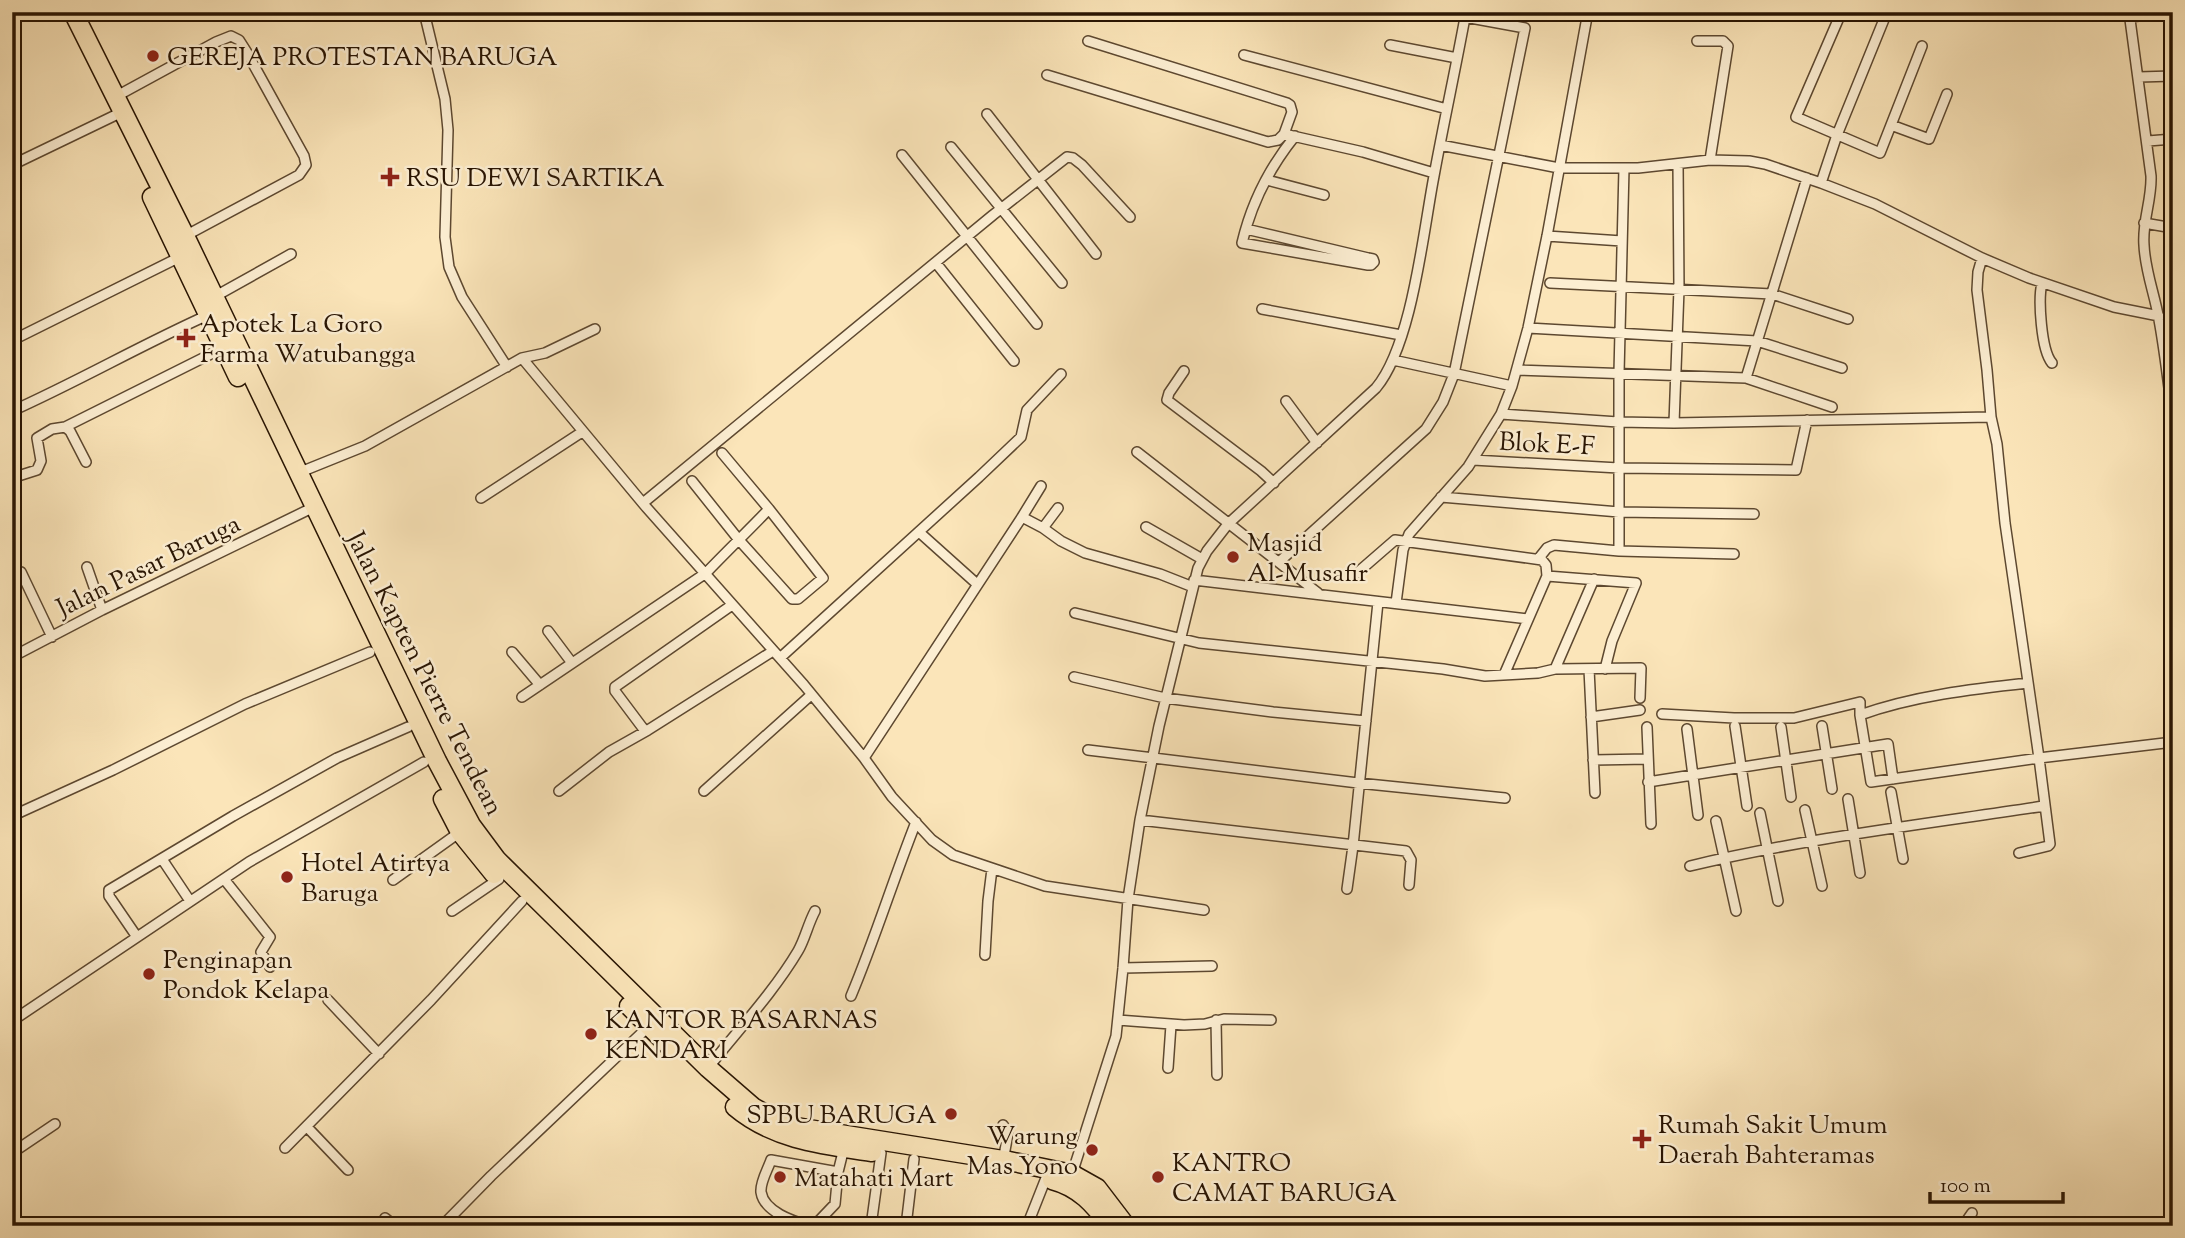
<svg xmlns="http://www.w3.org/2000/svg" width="2185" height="1238" font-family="'Sorts Mill Goudy',serif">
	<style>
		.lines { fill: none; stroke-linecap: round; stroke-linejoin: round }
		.street-casing { stroke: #5d4830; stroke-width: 12 }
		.highway-casing { stroke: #281402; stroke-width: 21 }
		.street { stroke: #fceed2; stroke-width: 9 }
		.highway { stroke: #fbe5b9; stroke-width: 18 }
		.poi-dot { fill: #8f2418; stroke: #fceed2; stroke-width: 2.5 }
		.labels { text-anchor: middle; stroke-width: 5; stroke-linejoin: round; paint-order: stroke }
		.poi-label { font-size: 26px; fill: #281402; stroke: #fceed2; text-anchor: start }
		.street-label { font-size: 26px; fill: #281402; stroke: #fceed2 }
	</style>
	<rect width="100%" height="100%" fill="#fbe5b9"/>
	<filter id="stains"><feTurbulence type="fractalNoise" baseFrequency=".00286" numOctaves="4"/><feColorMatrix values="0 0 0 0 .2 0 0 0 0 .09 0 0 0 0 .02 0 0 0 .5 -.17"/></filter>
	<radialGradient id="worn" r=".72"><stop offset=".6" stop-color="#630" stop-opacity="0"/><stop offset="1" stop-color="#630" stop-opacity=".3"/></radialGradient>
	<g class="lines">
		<g class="street-casing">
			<path id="street" d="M424,12L445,99L448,130L445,237L449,267L462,297L507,367
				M2129,12L2151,176C2152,200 2142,221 2144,245C2145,271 2155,295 2159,320C2165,352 2168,384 2173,416
				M2130,17L2173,12
				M1838,20L1796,117L1880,153L1922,46
				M1088,41L1287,103L1290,105L1292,112L1284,134L1363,152L1434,173
				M1697,41H1723L1728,46L1710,160
				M1390,45L1457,58
				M1244,55L1447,109
				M1047,75L1268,142L1278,140L1284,134
				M2139,77L2173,76
				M115,97L216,42L231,36L239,40L246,51L304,156L306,165L299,175L185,236
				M987,114L1096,254
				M1891,125L1929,139L1947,94
				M2148,141L2173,139
				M1440,145L1559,168H1638L1710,160L1749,161L1765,164L1821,183L1875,204L1982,258L2029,278L2114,307L2159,316
				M951,147L1062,283
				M902,155L1037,324
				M12,165L122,112
				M1267,180L1324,195
				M1821,183L1837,135L1887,12
				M2144,223L2173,228
				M1246,229L1368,258L1373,259L1374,262L1371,265H1368L1242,243C1251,205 1270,167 1295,136
				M1547,236L1622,241
				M1982,258L1978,272L1977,290L1987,370L1991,417L1997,444L2005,523L2039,758L2173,742
				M936,263L1014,361
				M1550,283L1772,294L1848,319
				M2042,283C2038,299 2041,350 2052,363
				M214,297L291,254
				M1262,309L1401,335
				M1528,328L1757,341L1842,368
				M17,338L180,257
				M522,358L646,507L804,685L864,758L892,797L932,840L953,855L1045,886L1204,910
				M1393,360L1512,386L1501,414L1468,467L1409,534L1403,550L1396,603
				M1517,370L1746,378L1832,407
				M1184,371L1169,393L1167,400L1261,471L1274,483
				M1746,378L1807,178
				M1512,386L1528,328L1547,236L1587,17
				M1286,401L1317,443
				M12,411C79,381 141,345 208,315
				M1501,414L1618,422L1674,423L1991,417
				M1674,423L1679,289L1678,164
				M1137,452L1318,593
				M722,453L769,509
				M1473,460L1619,468L1796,470L1807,420
				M86,462L70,431L65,427L223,348
				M298,473L365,446L522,358L545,353L595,329
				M12,478L37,470L41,461L37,438L52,429L65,427
				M1441,497L1619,512L1754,514
				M481,498L582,432
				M643,503L993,215L1067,157L1073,158L1082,165L1130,217
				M1058,508L1043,528L1061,541L1085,553L1160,574L1193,587
				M1022,517L1041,486
				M1146,527L1202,559
				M919,532L977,584
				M1619,551V373L1624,168
				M1539,558L1547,548L1554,545L1619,551L1734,554
				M1279,562L1426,429L1443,402L1454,374L1525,28L1465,17
				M87,567L102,610
				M21,572L52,637
				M1357,573L1395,540L1542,560L1546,565L1547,576L1504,675
				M1547,576L1636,583L1612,641L1605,669
				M1194,580L1528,619
				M1075,613L1199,643L1443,669L1485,676L1538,673L1555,669L1641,668L1640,698
				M548,631L572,663
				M512,652L540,685
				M12,657L102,610L314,507
				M780,658L979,477L1021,437L1027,410L1061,374
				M1555,669L1594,579
				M1589,669L1595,793
				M1074,677L1165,698L1273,712L1366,721
				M522,697L706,573C726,552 748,531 769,509L823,578L798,599H792L739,540L692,481
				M1662,714L1734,718H1794L1860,702V715C1913,696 1972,689 2028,683
				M1860,715L1871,782L2039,758L2050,844L2048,846L2019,853
				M1591,717L1640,710
				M1735,726L1747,806
				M1822,726L1832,789
				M1647,727L1651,824
				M1781,727L1791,797
				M1687,729L1698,815
				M645,731L615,691V687L732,605
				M1088,750L1358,783L1505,798
				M864,758L1022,517L1043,528
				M1593,760L1648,759
				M1648,782L1888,744L1893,779
				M559,791L609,752L648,730L773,651
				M704,791L811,695
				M1891,792L1903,859
				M1848,799L1860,873
				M1805,810L1822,886
				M1760,813L1778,901
				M12,816L113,770L245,704L370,652
				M1140,820L1406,851L1411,860L1409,885
				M1716,821L1736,911
				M162,859L190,901
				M1690,866C1806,838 1926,824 2044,806
				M224,879L270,937L261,952L270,967
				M393,880L460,832
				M1347,889L1353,846L1378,602
				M452,911L499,879
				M137,937L109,896V890L233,816L337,758L408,727
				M985,955L988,901L992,869
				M1123,968L1212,966
				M851,996C875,939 893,880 916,822
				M328,1000L379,1054
				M1118,1020L1184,1025L1205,1024L1224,1019L1271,1020
				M1216,1020L1217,1075
				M12,1021L249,862L424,762
				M708,1068C738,1030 773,993 798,951C805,939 808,924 815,911
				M1168,1068L1171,1025
				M1003,1125L1008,1134L1003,1161
				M307,1127L348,1170
				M285,1148L431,1000L522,901
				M12,1153L55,1124
				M1072,1174L1116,1036L1123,968L1128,899L1140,820L1159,726L1198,568L1207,551L1228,524L1376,388C1412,345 1423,233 1434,176C1444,121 1456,67 1466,12
				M385,1218L395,1226
				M442,1226L491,1176L648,1027
				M809,1226C793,1221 764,1212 761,1192C760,1182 768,1169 771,1160L838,1172
				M814,1226L835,1204L838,1172L844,1148
				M871,1226L881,1153
				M906,1226L914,1159
				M1027,1226L1046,1178
				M1963,1226L1972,1213"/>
		</g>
		<g class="highway-casing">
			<path id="highway" d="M73,12L185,236L437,761L471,825L497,860L708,1068L753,1107L772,1118L796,1127L1009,1161L1072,1174L1097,1188L1126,1226
				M152,197L238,377
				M443,799L460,832L494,874
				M629,1006L671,1048
				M735,1107C774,1140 824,1145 872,1152
				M1052,1180C1079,1187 1094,1204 1110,1226"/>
		</g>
		<use href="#street" class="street"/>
		<use href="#highway" class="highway"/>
	</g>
	<g class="poi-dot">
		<circle cx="153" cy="56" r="7"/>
		<path d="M386.5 166.5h7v7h7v7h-7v7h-7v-7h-7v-7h7z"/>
		<path d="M182.5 327.5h7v7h7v7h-7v7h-7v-7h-7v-7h7z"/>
		<circle cx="1233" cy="557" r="7"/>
		<circle cx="287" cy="877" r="7"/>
		<circle cx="149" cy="974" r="7"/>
		<circle cx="591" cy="1034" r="7"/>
		<circle cx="951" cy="1114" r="7"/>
		<path d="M1638.5 1128.5h7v7h7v7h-7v7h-7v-7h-7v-7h7z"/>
		<circle cx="1092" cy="1150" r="7"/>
		<circle cx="780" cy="1177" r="7"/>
		<circle cx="1158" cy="1177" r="7"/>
	</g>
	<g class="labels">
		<g class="poi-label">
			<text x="167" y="65">GEREJA PROTESTAN BARUGA</text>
			<text x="406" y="186">RSU DEWI SARTIKA</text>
			<text x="200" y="332">Apotek La Goro<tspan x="200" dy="30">Farma Watubangga</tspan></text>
			<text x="1247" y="551">Masjid<tspan x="1247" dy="30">Al-Musafir</tspan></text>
			<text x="301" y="871">Hotel Atirtya<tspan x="301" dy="30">Baruga</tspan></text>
			<text x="163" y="968">Penginapan<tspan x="163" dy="30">Pondok Kelapa</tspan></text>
			<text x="605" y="1028">KANTOR BASARNAS<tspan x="605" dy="30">KENDARI</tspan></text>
			<text x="937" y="1123" text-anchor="end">SPBU BARUGA</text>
			<text x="1658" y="1133">Rumah Sakit Umum<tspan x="1658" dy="30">Daerah Bahteramas</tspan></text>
			<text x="1078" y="1144" text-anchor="end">Warung<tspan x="1078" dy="30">Mas Yono</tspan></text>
			<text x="1172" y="1171">KANTRO<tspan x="1172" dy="30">CAMAT BARUGA</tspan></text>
			<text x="794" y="1186">Matahati Mart</text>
		</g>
		<g class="street-label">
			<text transform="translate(1547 443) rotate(3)" y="9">Blok E-F</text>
			<text transform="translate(148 565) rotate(-26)" y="9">Jalan Pasar Baruga</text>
			<text transform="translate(426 673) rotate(63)" y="9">Jalan Kapten Pierre Tendean</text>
		</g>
	</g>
	<rect width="2185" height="1238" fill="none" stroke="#fbe5b9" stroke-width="42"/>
	<rect x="14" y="14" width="2157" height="1210" fill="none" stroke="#281402" stroke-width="3.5"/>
	<rect x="21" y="21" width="2143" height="1196" fill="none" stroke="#281402" stroke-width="2"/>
	<path d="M1930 1192v10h133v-10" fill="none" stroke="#281402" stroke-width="3.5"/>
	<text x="1940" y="1192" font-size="21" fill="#281402" stroke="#fceed2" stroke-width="5" paint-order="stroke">100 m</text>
	<rect width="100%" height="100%" filter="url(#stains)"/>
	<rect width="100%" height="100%" fill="url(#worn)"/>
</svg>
